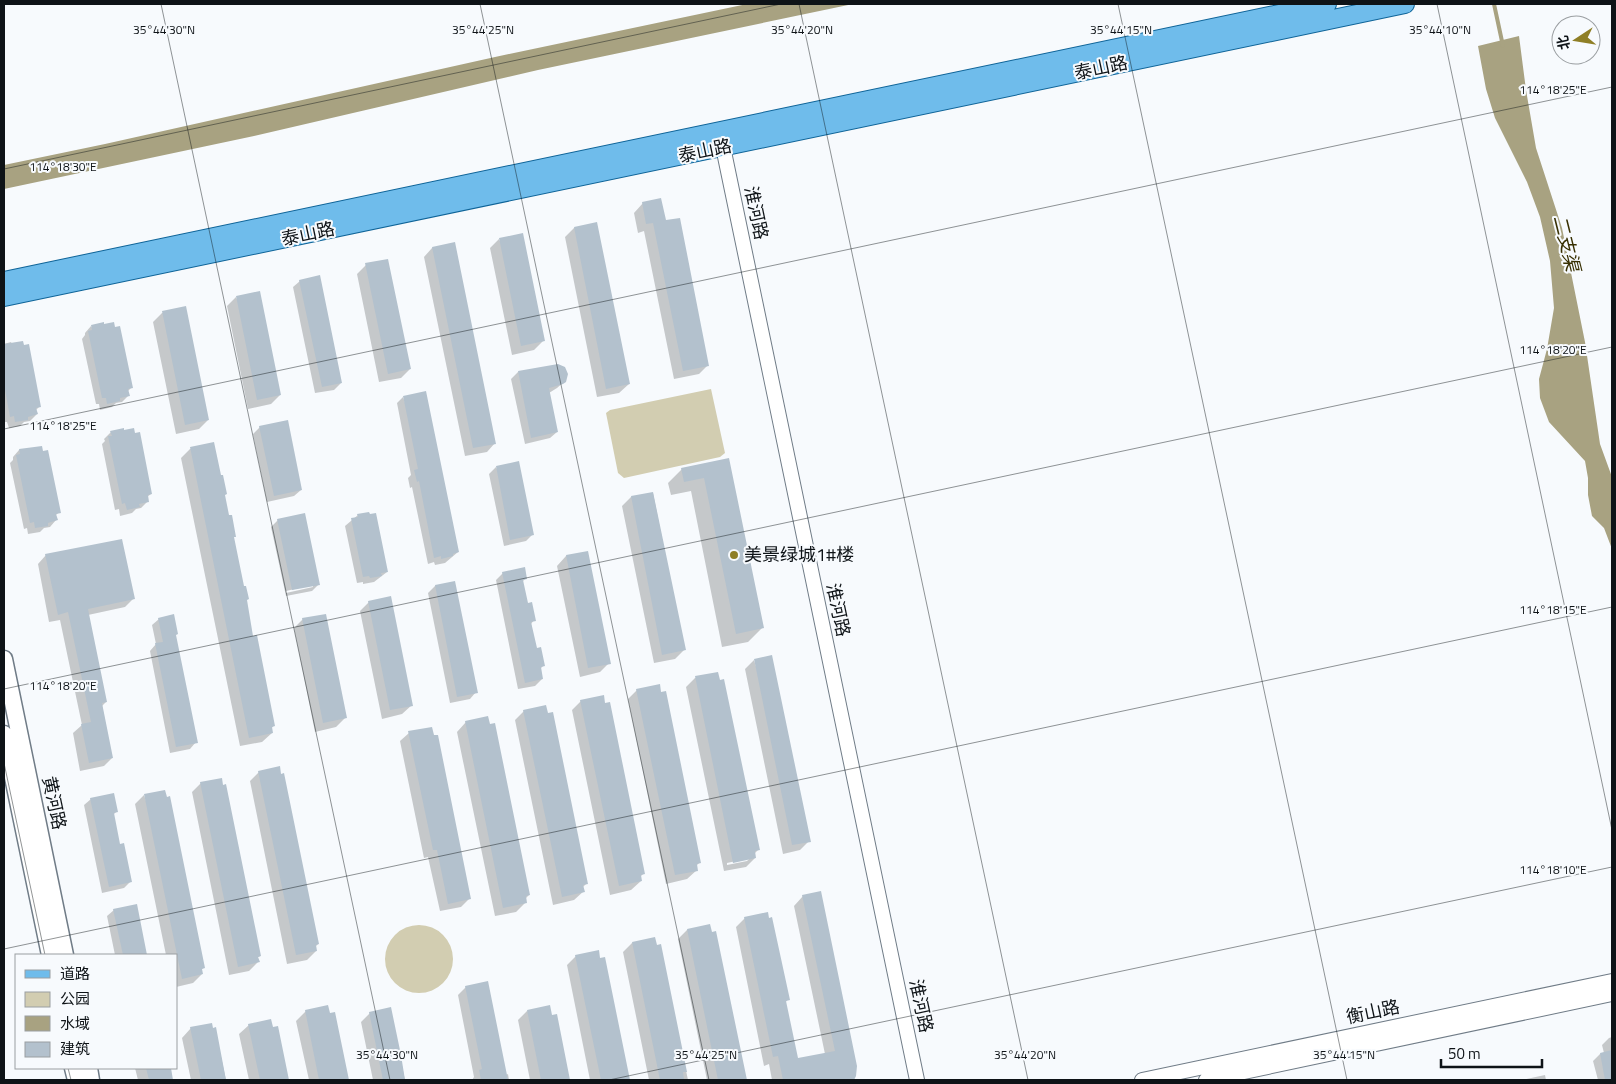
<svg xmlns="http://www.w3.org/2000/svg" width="1616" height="1084" font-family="'Titillium Web','Noto Sans SC',sans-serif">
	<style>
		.green { fill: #d2cdb1 }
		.water { fill: #a8a281 }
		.shadow { fill: #0003; fill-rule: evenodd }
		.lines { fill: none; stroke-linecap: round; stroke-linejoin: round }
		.stream { stroke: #a8a281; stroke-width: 4 }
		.building { fill: #b3c1cd }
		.tertiary-casing { stroke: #707c87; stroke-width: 16 }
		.secondary-casing { stroke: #707c87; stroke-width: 19 }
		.primary-casing { stroke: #0f6498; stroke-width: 20 }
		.tertiary { stroke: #fff; stroke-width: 14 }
		.secondary { stroke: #fff; stroke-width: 16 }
		.primary { stroke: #6fbceb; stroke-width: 18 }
		.ticks { fill: none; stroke: #0e1317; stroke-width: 1; stroke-opacity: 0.45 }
		.poi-dot { fill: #8f7f26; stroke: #f7fafd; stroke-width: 2 }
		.labels { text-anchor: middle; stroke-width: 4; stroke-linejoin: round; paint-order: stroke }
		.street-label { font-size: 18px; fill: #0e1317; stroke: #f7fafd }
		.poi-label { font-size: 18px; fill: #0e1317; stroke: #f7fafd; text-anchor: start }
		.water-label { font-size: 19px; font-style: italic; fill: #383003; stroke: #f7fafd }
		.ticks-label { font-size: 12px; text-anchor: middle; fill: #0e1317; stroke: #f7fafd; stroke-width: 4; stroke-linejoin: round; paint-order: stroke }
	</style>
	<rect width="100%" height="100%" fill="#f7fafd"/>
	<path class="green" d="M711,389L725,453L720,457L624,478L618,473L606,413L610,410Z
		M385 959a34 34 0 1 1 68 0a34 34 0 1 1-68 0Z"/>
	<path class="water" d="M747,4H853L538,70L254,136L4,189V165L105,144L495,57Z
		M1519,36L1526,90L1536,148L1562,228L1585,342L1600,444L1612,477V549L1604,528L1592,516L1588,495V478L1585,461L1549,422L1540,398L1539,379L1547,349L1554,308L1550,261L1540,217L1527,182L1495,118L1486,89L1478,46Z"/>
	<path class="shadow" d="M643,203L665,222L708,365L699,374L674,379L644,231L638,233L634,213Z
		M596,224L629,384L619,393L597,397L565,237L574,228Z
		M499,239L543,341L534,350L512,355L490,248Z
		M454,244L495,443L487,452L465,456L424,257L432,248Z
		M366,265L410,369L401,378L379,382L357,274Z
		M300,281L341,383L334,390L315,393L293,287Z
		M236,297L280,395L271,404L248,409L227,306Z
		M185,308L208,420L199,429L176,434L153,322L162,313Z
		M91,326L131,388L127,392L128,396L122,402L116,403L112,407L100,410L99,404H96L82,339L85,335V333Z
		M11,342L40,406L36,410L37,414L30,421L24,422L20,426L9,428L7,422H4V344Z
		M518,372L565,381L557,388L549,393L557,432L550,438L525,444L511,379Z
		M403,397L458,552L445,563L435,565L434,562L428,564L412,487L410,488L408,478L411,475L397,403Z
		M260,427L301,490L294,496L267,502L253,434Z
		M111,432L151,494L147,497L148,501L141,508L136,509L132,513L120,516L119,509L115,510L102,444L105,441L104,439Z
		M213,444L252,637L274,725L271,729L272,733L262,742L240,746L181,458L190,449Z
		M41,448L59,512L55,516L56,520L50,527L44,528L40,532L28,534L27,528L24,529L10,463L13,460V457L19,450Z
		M728,460L762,628L748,642L722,647L691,491L671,495L668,483L682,469Z
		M496,467L532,535L526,541L504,546L489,474Z
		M653,493L684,650L675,659L654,663L622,506L631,497Z
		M358,515L387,572L374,582L363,584V582L357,583L345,526Z
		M278,520L319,584L312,591L286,596L271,527ZM313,585V587L286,593V591Z
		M587,552L609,663L600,672L580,677L557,566L566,556Z
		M46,555L133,599L125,607L88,615L106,702L102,706L112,758L104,766L80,771L73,733L82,725L60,620L49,622L38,564Z
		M503,573L526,578L522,582L527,605L534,620L531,624L536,650L543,666L540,669L542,679L535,686L518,689L496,580Z
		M454,582L476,692L470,699L450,703L428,593L435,586Z
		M369,602L412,705L402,714L382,719L360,611Z
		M159,619L175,636L196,742L190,749L170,753L150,651L156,644L152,625Z
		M303,619L345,718L336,727L315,732L294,628Z
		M754,660L809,841L800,850L783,854L745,669Z
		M717,673L758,850L754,854L755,858L746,867L724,871L686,687L695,678ZM750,858L747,861L727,865V863Z
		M637,690L700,862L696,866L697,870L687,879L666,884L628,699Z
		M581,701L644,873L640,877L641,881L631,890L610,895L572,710Z
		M524,711L587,883L583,887L584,891L574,900L553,905L515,720Z
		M466,722L529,895L525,899V903L516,912L495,916L457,732Z
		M409,733L469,899L461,907L440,911L428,857L424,858L400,741Z
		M259,772L318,944L315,947L316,951L307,960L287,964L250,781Z
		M201,783L260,956L257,958L258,962L249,971L229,975L192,792Z
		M144,795L203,968L201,970L202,974L193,983L176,987V955H166L135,804Z
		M91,799L117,811L113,815L119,845L131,881L124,888L102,893L84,805Z
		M803,896L855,1075L851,1080H772L769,1064L764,1066L736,927L745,918L788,999L785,1003L797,1060L825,1054L794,906Z
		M136,905L146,955H115L107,916L114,910Z
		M709,926L711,934L715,933L745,1080H707L678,939L687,930Z
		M632,943L656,946H660L688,1080H649L623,952Z
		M576,956L599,960L604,959L629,1080H590L567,965Z
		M466,987L506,1075L508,1074L509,1080H472L474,1077L458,995Z
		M390,1009L405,1080H373L361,1022L370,1013Z
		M306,1011L329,1015L334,1014L347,1080H309L296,1021Z
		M527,1011L551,1017L556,1016L569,1080H530L518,1020Z
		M249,1025L272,1028L277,1027L287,1080H249L239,1034Z
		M191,1028L215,1029L226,1080H191L182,1038Z
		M1612,1037V1080H1598L1593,1061L1600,1054L1604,1053L1602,1045L1609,1038Z
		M135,1068H169L172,1080H138Z
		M1545,1075L1546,1080H1521Z"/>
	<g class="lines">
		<path class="stream" d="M1494,4L1503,46"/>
	</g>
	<path class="building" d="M661,198L666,220L680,218L709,366L683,371L653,223L646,224L642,202Z
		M597,222L630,384L606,389L574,227Z
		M523,233L545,341L521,346L499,238Z
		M455,242L496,444L473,448L432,247Z
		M388,259L411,369L388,374L365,263Z
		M320,275L342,383L322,387L299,280Z
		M260,291L281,395L257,400L236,296Z
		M186,306L209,420L185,425L162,311Z
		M104,322V324L114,322L115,327L120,326L133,388L128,389L130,396L120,398V401L107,404L106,398H102L88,331L92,330L91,325Z
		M23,341L24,345L29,344L41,407L36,408L38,414L28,417V420L15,422L14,416L10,417L4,384V344Z
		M558,364L565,367L568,374L566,382L563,384L549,388L558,432L531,438L518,371Z
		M426,391L459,552L453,554V556L441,559V556L434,558L419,481L417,482L414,470L418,469L403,396Z
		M288,420L302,490L274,496L259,426Z
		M124,428V430L134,428L135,433L140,432L152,494L148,495L149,502L139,504L140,507L127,510L125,503L122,504L108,436H112L110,431Z
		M214,442L221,475H223L227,494L225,495L229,515H232L236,537H234L244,586H246L249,599L247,600L253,636L257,635L275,726L272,727L273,733L249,738L190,447Z
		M42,446L43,451L48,450L61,513L56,514L58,520L48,523V526L35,528L34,522L30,523L16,455L20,454L19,449Z
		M729,458L764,628L736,634L704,478L684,482L681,468Z
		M519,461L534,535L510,540L496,466Z
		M653,492L686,650L662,655L631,496Z
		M369,512L370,514L376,513L388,572L381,573L382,576L370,578L369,576L363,577L351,518L358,517L357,514Z
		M305,513L320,585L292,590L277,519Z
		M122,539L135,599L88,609L107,702L102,703L113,758L89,763L81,724L91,722L68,612L58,615L45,554Z
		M588,551L611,664L588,668L566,555Z
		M525,567L527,579L523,580L528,603L532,602L536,621L531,622L537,648L541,647L545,666L541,667L543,679L525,683L502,572Z
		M455,581L478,693L457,697L435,585Z
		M391,596L413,706L390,710L368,601Z
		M174,614L178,634L176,635L198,743L176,747L155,643L163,642L158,618Z
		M326,614L347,718L323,723L302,618Z
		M772,655L811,842L792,845L754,659Z
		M718,672L720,680L724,679L760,850L755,851L756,858L733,863L695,676Z
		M660,684L661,692L666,691L701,863L697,864L698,871L675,875L636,689Z
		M604,695L605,703L610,702L645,874L641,875L642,881L619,886L580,700Z
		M546,705L548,713L553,712L588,884L583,885L585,892L562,897L523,710Z
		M488,716L490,724L495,723L530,895L526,896L527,903L503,908L465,721Z
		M432,727L434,735H438L471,899L448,904L437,850H433L408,731Z
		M280,766L281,774L284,773L319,944L316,945L317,951L296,955L258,771Z
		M222,778L223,785L226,784L261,956L258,957L260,962L238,967L200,782Z
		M165,790L167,797L170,796L205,968L202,969L203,974L182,979L144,794Z
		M114,793L118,812L114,813L120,844L124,843L132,882L109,887L90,798Z
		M821,891L857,1066L856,1076L854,1080H783L778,1056L773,1057L744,917L768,912L769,918L772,917L790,1000L786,1001L798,1058L835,1051L802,895Z
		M137,904L147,955H123L113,909Z
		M710,924L712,932L716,931L747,1080H718L687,929Z
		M655,937L657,945L661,944L687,1072H683L684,1080H660L632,942Z
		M599,950L600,958L605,957L630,1080H601L575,955Z
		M488,981L508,1080H481L479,1070L482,1069L465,986Z
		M328,1005L330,1013L335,1012L349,1080H319L305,1010Z
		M550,1005L552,1015L557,1014L570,1080H541L527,1010Z
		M391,1007L401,1055L405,1080H383L369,1012Z
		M271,1019L273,1027L278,1026L289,1080H260L248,1024Z
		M212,1023L213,1028L216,1027L226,1080H201L190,1027Z
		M1612,1050V1080H1605L1600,1053Z
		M146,1068H171L173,1080H149Z"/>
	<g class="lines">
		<g class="tertiary-casing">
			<path id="tertiary" d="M723,147L917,1080
				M1142,1080L1612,981
				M1206,1080L1612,994"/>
		</g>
		<g class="secondary-casing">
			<path id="secondary" d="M4,659L65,955
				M4,734L50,955
				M73,1068L76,1080
				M89,1068L91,1080"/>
		</g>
		<g class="primary-casing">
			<path id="primary" d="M4,281L1327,4
				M4,297L1405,4"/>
		</g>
		<use href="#tertiary" class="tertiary"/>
		<use href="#secondary" class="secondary"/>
		<use href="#primary" class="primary"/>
	</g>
	<path class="ticks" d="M161,4L390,1080M480,4L709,1080M799,4L1028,1080M1118,4L1347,1080M1437,4L1612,830M4,169L781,4M4,429L1612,87M4,689L1612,347M4,763L45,955M4,949L1612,607M68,1068L71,1080M609,1080L1612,867"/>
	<circle class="poi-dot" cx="734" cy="555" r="5"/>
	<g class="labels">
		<g class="street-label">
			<text transform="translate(1101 68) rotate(-12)" y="6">泰山路</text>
			<text transform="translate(705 151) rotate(-12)" y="6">泰山路</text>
			<text transform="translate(756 213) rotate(78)" y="6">淮河路</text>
			<text transform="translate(308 234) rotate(-12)" y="6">泰山路</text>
			<text transform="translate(838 610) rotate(78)" y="6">淮河路</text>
			<text transform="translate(54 803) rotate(78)" y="6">黄河路</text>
			<text transform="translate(921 1006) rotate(78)" y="6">淮河路</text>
			<text transform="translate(1373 1012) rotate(-12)" y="6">衡山路</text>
		</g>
		<g class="poi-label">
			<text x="744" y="561">美景绿城1#楼</text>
		</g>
		<g class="water-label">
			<text transform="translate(1567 243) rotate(76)" y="7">二支渠</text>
		</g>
	</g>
	<g class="ticks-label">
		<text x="164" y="34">35°44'30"N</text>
		<text x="483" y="34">35°44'25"N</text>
		<text x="802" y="34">35°44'20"N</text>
		<text x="1121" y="34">35°44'15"N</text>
		<text x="1440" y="34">35°44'10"N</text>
		<text x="1553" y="94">114°18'25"E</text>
		<text x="63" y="171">114°18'30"E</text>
		<text x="1553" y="354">114°18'20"E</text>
		<text x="63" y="430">114°18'25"E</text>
		<text x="1553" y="614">114°18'15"E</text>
		<text x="63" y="690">114°18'20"E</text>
		<text x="1553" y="874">114°18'10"E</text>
		<text x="387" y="1059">35°44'30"N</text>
		<text x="706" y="1059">35°44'25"N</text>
		<text x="1025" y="1059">35°44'20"N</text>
		<text x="1344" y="1059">35°44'15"N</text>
	</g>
	<rect width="1616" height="1084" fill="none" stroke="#0e1317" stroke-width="10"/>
	<rect x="15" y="954" width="162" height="115" fill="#f7fafd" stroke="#9a9ea1"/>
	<rect x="25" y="970" width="25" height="8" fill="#6fbceb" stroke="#9a9ea1"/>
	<text x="60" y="979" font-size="15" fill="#0e1317">道路</text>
	<rect x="25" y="992" width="25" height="15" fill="#d2cdb1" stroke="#9a9ea1"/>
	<text x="60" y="1004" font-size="15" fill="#0e1317">公园</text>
	<rect x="25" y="1016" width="25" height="15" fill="#a8a281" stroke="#9a9ea1"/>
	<text x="60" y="1029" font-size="15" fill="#0e1317">水域</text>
	<rect x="25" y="1042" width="25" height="15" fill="#b3c1cd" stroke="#9a9ea1"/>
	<text x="60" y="1054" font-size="15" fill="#0e1317">建筑</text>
	<g transform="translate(1576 40) rotate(258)"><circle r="24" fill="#f7fafd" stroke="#9a9ea1"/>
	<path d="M0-4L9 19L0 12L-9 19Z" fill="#8f7f26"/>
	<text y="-8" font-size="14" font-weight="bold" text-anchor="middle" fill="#0e1317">北</text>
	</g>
	<path d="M1441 1059v8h101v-8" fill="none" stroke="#0e1317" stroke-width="2.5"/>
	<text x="1448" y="1059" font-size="15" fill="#0e1317" stroke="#f7fafd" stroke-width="4" paint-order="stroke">50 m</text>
</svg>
